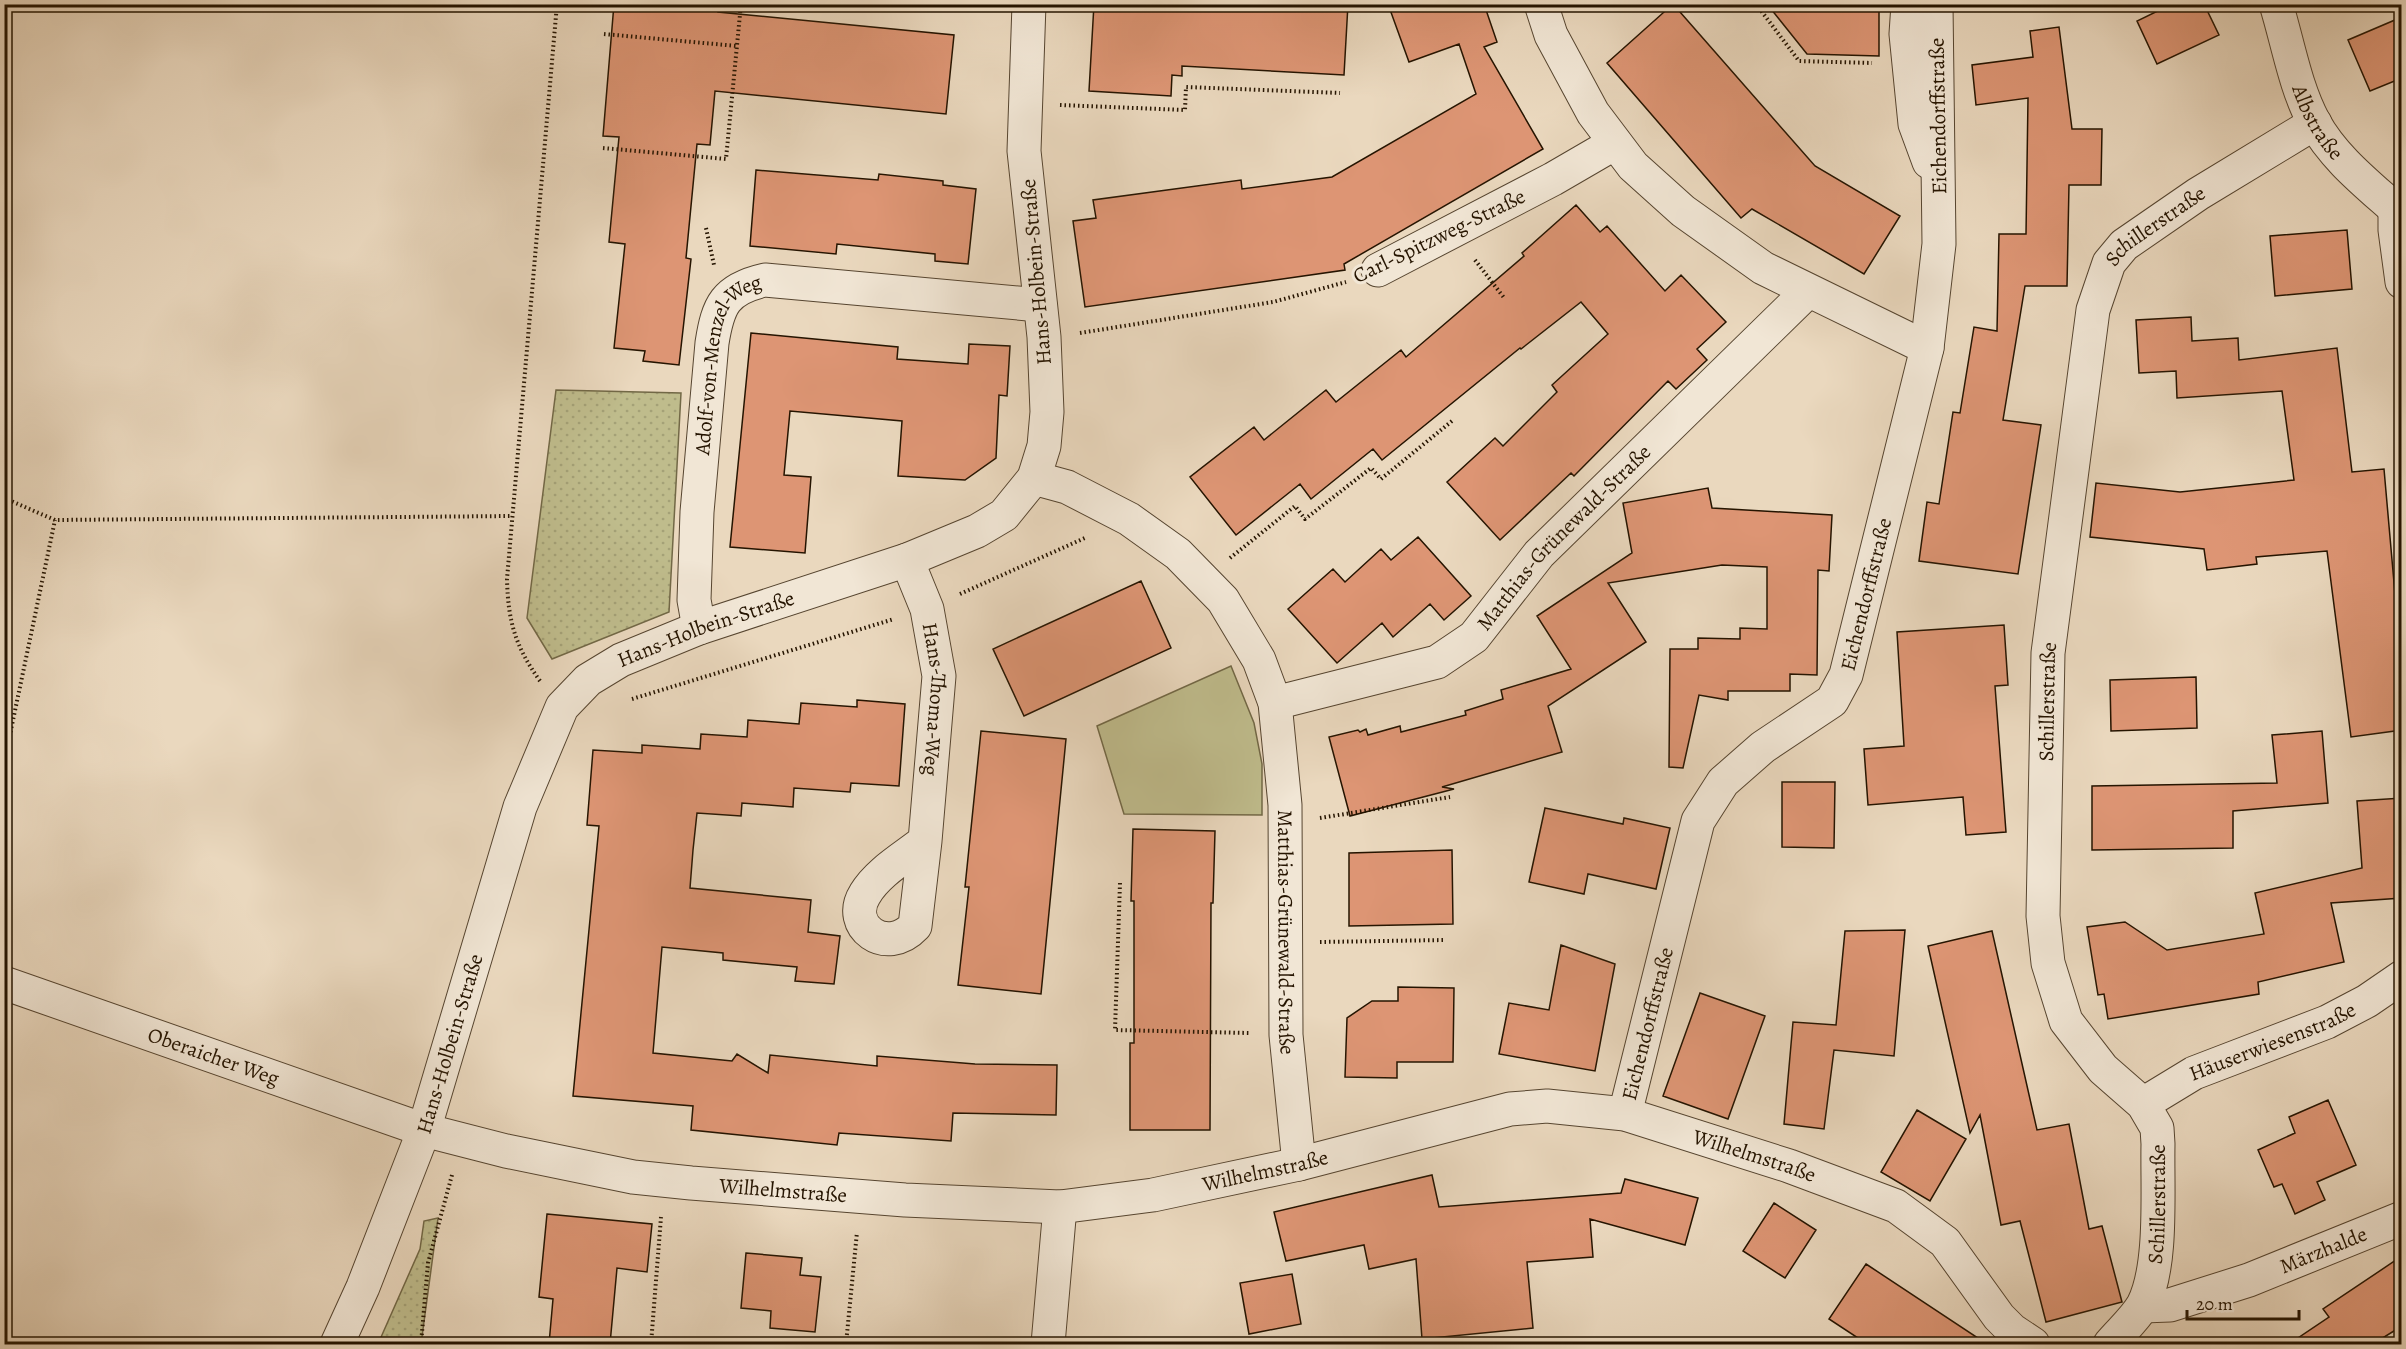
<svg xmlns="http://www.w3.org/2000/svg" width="2406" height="1349" font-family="Alegreya,serif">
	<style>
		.green { fill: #bfbc8c; stroke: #726846; stroke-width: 1.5 }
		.park { fill: url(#park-dots); stroke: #726846; stroke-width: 1.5 }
		.building { fill: #dd9574; stroke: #251400; stroke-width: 1.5 }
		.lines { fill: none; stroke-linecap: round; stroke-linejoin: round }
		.minor-casing { stroke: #564530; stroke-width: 35 }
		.path { stroke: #251400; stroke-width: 4; stroke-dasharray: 1.5 3; stroke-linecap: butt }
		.minor { stroke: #f1e6d5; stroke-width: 33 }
		.labels { text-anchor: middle; stroke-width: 6; stroke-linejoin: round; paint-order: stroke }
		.street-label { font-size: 21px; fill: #251400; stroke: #f1e6d5 }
	</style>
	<defs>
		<pattern id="park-dots" width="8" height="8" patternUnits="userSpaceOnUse" patternTransform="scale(1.5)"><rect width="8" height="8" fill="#bfbc8c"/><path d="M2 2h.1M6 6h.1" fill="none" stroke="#a4a177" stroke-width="1.8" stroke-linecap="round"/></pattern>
	</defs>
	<rect width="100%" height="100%" fill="#ead8be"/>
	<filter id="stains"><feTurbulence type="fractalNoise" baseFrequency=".00333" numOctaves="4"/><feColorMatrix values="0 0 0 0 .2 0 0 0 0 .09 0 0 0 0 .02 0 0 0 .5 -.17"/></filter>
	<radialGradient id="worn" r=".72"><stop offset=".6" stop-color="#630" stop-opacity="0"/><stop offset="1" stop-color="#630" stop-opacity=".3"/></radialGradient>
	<path class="green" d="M1231,666L1254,723L1262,764V815L1124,814L1097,726Z"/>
	<path class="park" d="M556,390L681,393L669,612L552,659L527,618Z
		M438,1218L421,1344H378L420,1249L424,1221Z"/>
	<path class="building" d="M614,4H719L718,12L954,35L946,114L715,91L710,145L697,144L686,258L691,259L679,365L643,361L645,351L614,348L625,244L609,242L619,137L603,136Z
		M1094,4L1186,7V4H1348L1344,75L1182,66V76L1172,75L1171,96L1089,91Z
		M1388,4H1484L1497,42L1484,47L1543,149L1344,264L1345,270L1085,307L1073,221L1096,218L1093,200L1241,180L1242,189L1332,177L1476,94L1459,44L1409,62Z
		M1673,4L1815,166L1900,216L1864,274L1752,209L1741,218L1607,63Z
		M1767,4H1879V56L1807,54Z
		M2172,4H2204L2219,35L2157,64L2137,21Z
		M2402,17V78L2370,91L2348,40Z
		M2059,27L2072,129H2102L2101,185H2069L2067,286H2025L2003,420L2041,425L2018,574L1919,561L1927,502L1939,504L1953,412L1960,413L1974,327L1997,331L1999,234H2026L2028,98L1976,105L1972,65L2033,57L2030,31Z
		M756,170L878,180L879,174L943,181V185L976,189L968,264L935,261V254L837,244L836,254L750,246Z
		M1576,205L1600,232L1607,226L1665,291L1681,275L1726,322L1697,349L1707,360L1676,389L1668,381L1574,476L1571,473L1500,540L1447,482L1495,438L1503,446L1557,392L1552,385L1608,334L1581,302L1521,349L1520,348L1382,460L1373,449L1311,499L1300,484L1236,535L1190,477L1254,427L1264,440L1326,390L1336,402L1401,350L1406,357L1524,256L1522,253Z
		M2347,230L2352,289L2275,296L2270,236Z
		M2191,317L2192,341L2238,338L2239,360L2337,348L2352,472L2384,469L2395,594L2402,593V730L2351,737L2327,551L2256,557L2257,564L2207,570L2204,549L2090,537L2096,483L2180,492L2294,480L2282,391L2177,398L2176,371L2139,373L2136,320Z
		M751,333L898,347L897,359L968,364L969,344L1010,346L1007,396L999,395L996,458L965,480L898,476L902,421L790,411L784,475L811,477L805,553L730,547Z
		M1708,488L1712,508L1832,515L1829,571L1818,570L1817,675L1790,674V691H1728V700L1699,695L1683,768L1669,767L1670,649H1698V638L1740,639V628L1767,629V567L1722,565L1608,583L1646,642L1548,706L1562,752L1442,787L1454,789L1350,816L1329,737L1358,730L1360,732L1366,729L1368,735L1400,726L1401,732L1466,715L1465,711L1503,699L1501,690L1571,669L1537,616L1632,553L1623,503Z
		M1418,537L1471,596L1444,620L1430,604L1393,637L1382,623L1337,663L1288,609L1333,569L1345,582L1381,549L1391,560Z
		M1141,581L1171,648L1024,716L993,649Z
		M2004,625L2008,685L1995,686L2006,832L1966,835L1963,797L1868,805L1864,749L1904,746L1897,632Z
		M2196,677L2197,728L2111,731L2110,680Z
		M857,700L905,704L899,786L851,783L850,792L794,788L793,807L742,803L741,816L697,813L693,850L690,888L811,900L808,932L840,936L834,984L795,981L797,967L723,960V953L662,947L653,1053L732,1061L737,1054L768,1073L770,1055L877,1066V1056L975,1064L1057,1065L1056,1115L953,1113L951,1141L839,1133L837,1145L691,1130L693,1106L573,1096L599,826L587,825L593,750L642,753V745L700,749L701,734L747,737L748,720L799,724L801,703L857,707Z
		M981,731L1066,739L1041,994L958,985L969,887H965Z
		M2322,731L2328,803L2233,811V848L2092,850V786L2277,783L2272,735Z
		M1782,782H1835L1834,848L1782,847Z
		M2402,798V898L2331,903L2344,962L2258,982L2259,994L2108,1019L2104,994L2098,995L2087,927L2125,922L2167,950L2264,934L2255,893L2362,868L2357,801Z
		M1545,808L1623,824L1624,818L1670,828L1656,889L1588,874L1584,894L1529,882Z
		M1133,829L1215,831L1213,903H1211L1210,1130H1130V1043H1134V901H1131Z
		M1452,850L1453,924L1349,926V853Z
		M1905,930L1894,1056L1834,1050L1824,1129L1784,1124L1793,1022L1836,1025L1845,931Z
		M1992,931L2037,1130L2069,1124L2089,1229L2102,1226L2122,1302L2046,1322L2020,1221L2001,1225L1980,1115L1970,1133L1928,946Z
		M1561,945L1615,964L1595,1071L1499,1054L1509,1003L1549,1010Z
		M1398,987L1454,988L1453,1062H1397V1078L1345,1077L1347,1018L1372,1001H1398Z
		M1700,993L1765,1016L1728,1119L1663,1096Z
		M2328,1100L2356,1165L2317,1182L2325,1200L2295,1214L2282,1184L2274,1187L2258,1150L2295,1133L2289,1117Z
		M1917,1110L1966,1139L1930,1201L1881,1172Z
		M1432,1175L1439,1207L1621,1193L1625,1179L1698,1198L1685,1245L1590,1219L1593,1257L1527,1262L1533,1328L1422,1339L1416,1259L1369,1269L1364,1245L1286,1261L1274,1212Z
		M1774,1203L1816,1230L1785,1278L1743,1251Z
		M547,1214L652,1224L647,1272L617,1268L610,1344H549L553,1299L539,1297Z
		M746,1253L802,1258L800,1275L821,1277L815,1332L770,1328L771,1311L741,1308Z
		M2402,1256V1326L2373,1344H2289L2329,1317L2323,1309Z
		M1866,1264L1987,1344H1867L1829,1319Z
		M1292,1274L1301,1324L1249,1334L1240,1283Z"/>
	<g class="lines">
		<g class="minor-casing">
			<g id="minor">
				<path d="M1541,4L1551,35L1593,113L1633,166L1683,211L1763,268L1927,348"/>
				<path d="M1908,4L1906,34L1915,124L1929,162"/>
				<path id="s1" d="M2276,4C2288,43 2295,87 2314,122C2333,157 2366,183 2395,209L2402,211"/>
				<path d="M2395,209V230L2402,282"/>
				<path d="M1378,270L1553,179L1615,143"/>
				<path id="s2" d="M1034,478L1067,487L1129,519L1178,554L1223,600L1259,660L1275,703L1285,805L1286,1035L1299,1164"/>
				<path id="s3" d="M907,560L927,609L939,676L925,841L915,926C886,957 845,926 865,894C878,872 905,857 925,841"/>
				<path id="s4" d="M699,628L694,600L697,512L712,343C718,305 725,289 765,280L1040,305"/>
				<path id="s5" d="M1275,703L1437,662L1474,637L1539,554L1808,291"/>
				<path id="s6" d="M4,983L424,1130L506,1151L633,1177L691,1183L905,1200L1060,1207L1153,1195L1299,1164L1510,1109L1547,1106L1625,1114L1789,1166L1896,1206L1945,1242L1999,1317L2012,1330L2033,1344"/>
				<path id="s7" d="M2143,1104L2194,1073L2327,1022L2367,1001L2402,977"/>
				<path id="s8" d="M1625,1114L1698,821L1723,782L1763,747L1832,701L1846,675L1927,348L1939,244L1936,4"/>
				<path id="s9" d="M2143,1306L2170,1305L2249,1280L2402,1218"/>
				<path id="s10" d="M337,1344L363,1287L424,1130L520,807L562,707L588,680L621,660L699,628L907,560L977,531L1004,515L1034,478L1044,446L1047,412L1044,337L1024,151L1029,4"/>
				<path d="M1048,1344L1060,1207"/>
				<path id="s11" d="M2110,1344C2120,1332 2135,1319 2143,1305C2163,1266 2157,1189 2158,1144L2157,1128L2143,1104L2103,1069L2066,1021L2048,963L2043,916L2048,653L2093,310L2109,263L2124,245L2198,194L2315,123"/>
			</g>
		</g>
		<path class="path" d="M1756,4L1799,61L1872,63
			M604,34L737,46
			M1060,105L1185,110L1186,87L1340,93
			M603,148L726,159L741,4
			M706,228L714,265
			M1475,260L1505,299
			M1080,333L1273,302L1346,282
			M4,498L55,520L512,516
			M1230,558L1295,506L1305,519L1371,468L1381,479L1452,421
			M960,594L1087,537
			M540,681C515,646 508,621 507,579L557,4
			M632,699L894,619
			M4,763L55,520
			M1320,818L1450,797
			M1120,883L1115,1030L1249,1033
			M1320,942L1445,940
			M421,1344L428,1263L452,1175
			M651,1344L661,1217
			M846,1344L857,1232"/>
		<use href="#minor" class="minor"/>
	</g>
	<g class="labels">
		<g class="street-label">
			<text transform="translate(1938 116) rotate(-91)" y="7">Eichendorffstraße</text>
			<text dy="7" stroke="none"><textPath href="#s1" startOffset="126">Albstraße</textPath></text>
			<text dy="7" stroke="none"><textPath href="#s11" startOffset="1198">Schillerstraße</textPath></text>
			<text transform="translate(1439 236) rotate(-26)" y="7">Carl-Spitzweg-Straße</text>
			<text transform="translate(1036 272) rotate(-95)" y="7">Hans-Holbein-Straße</text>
			<text dy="7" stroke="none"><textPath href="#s4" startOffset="273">Adolf-von-Menzel-Weg</textPath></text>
			<text dy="7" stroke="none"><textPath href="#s5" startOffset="346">Matthias-Grünewald-Straße</textPath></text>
			<text dy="7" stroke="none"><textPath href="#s8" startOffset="597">Eichendorffstraße</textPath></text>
			<text dy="7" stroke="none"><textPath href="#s10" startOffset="843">Hans-Holbein-Straße</textPath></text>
			<text dy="7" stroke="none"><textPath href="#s3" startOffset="144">Hans-Thoma-Weg</textPath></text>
			<text dy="7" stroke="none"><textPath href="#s11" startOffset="694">Schillerstraße</textPath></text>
			<text dy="7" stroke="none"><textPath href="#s2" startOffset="574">Matthias-Grünewald-Straße</textPath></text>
			<text dy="7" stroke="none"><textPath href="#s8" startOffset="93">Eichendorffstraße</textPath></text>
			<text dy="7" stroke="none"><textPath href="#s7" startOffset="144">Häuserwiesenstraße</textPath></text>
			<text dy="7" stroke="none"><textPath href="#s10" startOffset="321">Hans-Holbein-Straße</textPath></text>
			<text dy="7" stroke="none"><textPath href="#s6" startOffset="222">Oberaicher Weg</textPath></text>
			<text dy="7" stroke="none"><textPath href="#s6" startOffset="1800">Wilhelmstraße</textPath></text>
			<text dy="7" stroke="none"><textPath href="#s6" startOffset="1296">Wilhelmstraße</textPath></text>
			<text dy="7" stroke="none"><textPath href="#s6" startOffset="810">Wilhelmstraße</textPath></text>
			<text dy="7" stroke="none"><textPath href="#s11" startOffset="154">Schillerstraße</textPath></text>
			<text dy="7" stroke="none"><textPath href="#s9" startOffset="190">Märzhalde</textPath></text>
		</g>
	</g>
	<rect width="2406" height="1349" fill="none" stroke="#ead8be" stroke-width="24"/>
	<rect x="6" y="6" width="2394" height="1337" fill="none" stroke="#251400" stroke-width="3"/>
	<rect x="12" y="12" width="2382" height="1325" fill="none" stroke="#251400" stroke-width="1.5"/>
	<path d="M2187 1310v9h112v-9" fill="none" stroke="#251400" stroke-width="3"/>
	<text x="2196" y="1310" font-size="18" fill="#251400" stroke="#f1e6d5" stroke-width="4.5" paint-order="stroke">20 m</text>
	<rect width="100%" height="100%" filter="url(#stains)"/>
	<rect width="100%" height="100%" fill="url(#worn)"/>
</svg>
